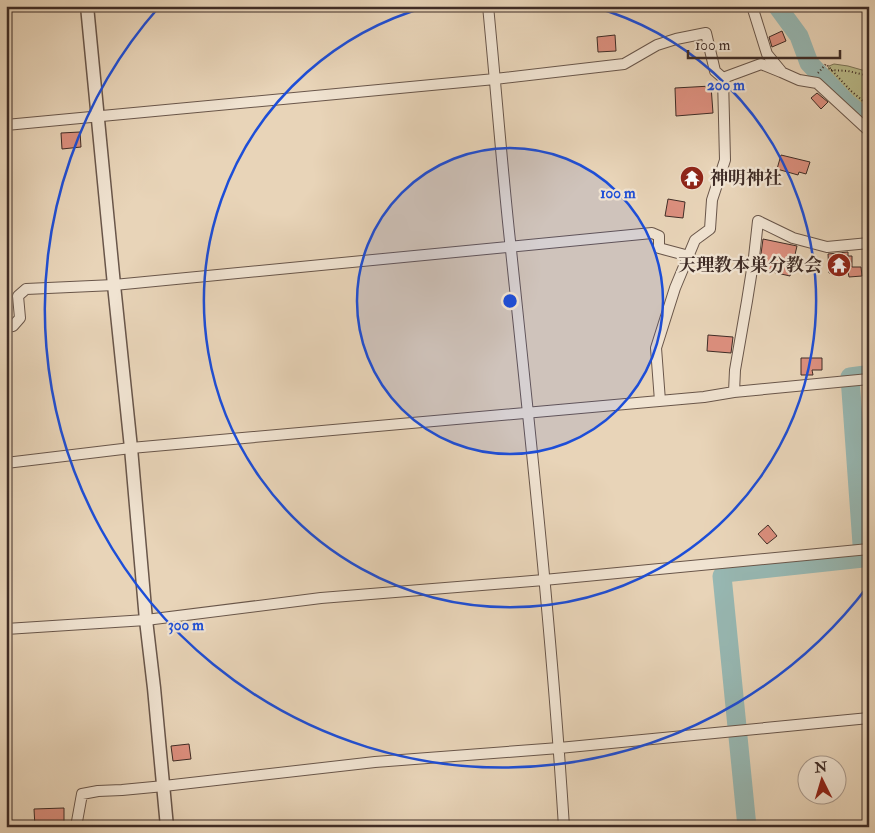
<svg xmlns="http://www.w3.org/2000/svg" width="875" height="833" font-family="'IM FELL Double Pica','Noto Serif JP',serif">
	<style>
		.green { fill: #babc8b; stroke: #7c7458 }
		.lines { fill: none; stroke-linecap: round; stroke-linejoin: round }
		.river { stroke: #97b8b3; stroke-width: 19 }
		.building { fill: #dc8f7e; stroke: #3f2c26 }
		.minor-casing { stroke: #69564a; stroke-width: 12 }
		.tertiary-casing { stroke: #69564a; stroke-width: 15 }
		.path { stroke: #3f2c26; stroke-width: 2; stroke-dasharray: 1 2.5; stroke-linecap: butt }
		.minor { stroke: #f0e3d1; stroke-width: 10 }
		.tertiary { stroke: #f0e3d1; stroke-width: 12 }
		.ring { fill: none; stroke: #1d4ed8; stroke-width: 2.5 }
		.labels { text-anchor: middle; stroke-width: 4.5; stroke-linejoin: round; paint-order: stroke }
		.poi-label { font-size: 18px; font-weight: bold; fill: #3f2c26; stroke: #f0e3d1; text-anchor: start }
		.centre { fill: #1d4ed8; stroke: #f0e3d1; stroke-width: 2.5 }
		.ring-label { font-size: 15px; text-anchor: middle; font-weight: bold; fill: #1d4ed8; stroke: #f0e3d1; stroke-width: 4.5; stroke-linejoin: round; paint-order: stroke }
	</style>
	<rect width="100%" height="100%" fill="#e8d4b8"/>
	<filter id="stains"><feTurbulence type="fractalNoise" baseFrequency=".004" numOctaves="4"/><feColorMatrix values="0 0 0 0 .2 0 0 0 0 .09 0 0 0 0 .02 0 0 0 .5 -.17"/></filter>
	<radialGradient id="worn" r=".72"><stop offset=".6" stop-color="#630" stop-opacity="0"/><stop offset="1" stop-color="#630" stop-opacity=".3"/></radialGradient>
	<path class="green" d="M834,64L848,66L869,72V117L843,96L827,74L829,66Z"/>
	<g class="lines">
		<path class="river" d="M777,6L799,36L809,63L847,103L869,121
			M747,827L722,576L724,573L863,558L850,377L865,375"/>
	</g>
	<path class="building" d="M782,31L786,41L772,47L769,37Z
		M615,35L616,51L598,52L597,37Z
		M711,86L713,113L676,116L675,88Z
		M817,93L828,102L821,109L811,98Z
		M80,132L81,147L62,149L61,133Z
		M781,155L810,162L806,174L799,172L798,175L777,169Z
		M688,171L699,174L695,186L684,182Z
		M668,199L685,202L683,218L665,216Z
		M763,239L797,246L790,276L759,269Z
		M848,252V256H852V267H861L862,276L849,277L848,272L829,273L828,254Z
		M708,335L733,337L731,353L707,351Z
		M801,358H822V370H812L813,375H801Z
		M768,525L777,536L767,544L758,534Z
		M189,744L191,759L173,761L171,746Z
		M64,808V827H35L34,809Z"/>
	<g class="lines">
		<g class="minor-casing">
			<path id="minor" d="M488,6C496,87 502,169 511,250C531,442 552,634 564,827
				M752,6L767,54L781,71
				M723,78L761,64L781,72L799,80L817,83L869,131
				M6,125L495,79L624,64L657,45L676,39L706,33L715,71L723,78L725,160L712,200L710,229L695,240L675,288L656,348L660,401
				M6,327L13,326L20,318L18,296L26,289L114,285L652,233L659,236V248L689,256
				M734,392L735,370L747,301L754,257L758,221L793,238L827,247L869,243
				M6,463L131,448L704,397L734,392L869,379
				M6,629L146,620L321,598L544,580L869,549
				M76,827L82,794L98,791L122,790L164,786L375,762L559,748L869,718"/>
		</g>
		<g class="tertiary-casing">
			<path id="tertiary" d="M87,6L114,285L131,448L146,620L154,688L167,827"/>
		</g>
		<path class="path" d="M831,70L848,71L869,76
			M818,73L826,64L851,91L869,106"/>
		<use href="#minor" class="minor"/>
		<use href="#tertiary" class="tertiary"/>
	</g>
	<circle cx="510" cy="301" r="153" fill="#1d4ed8" fill-opacity=".12"/>
	<g class="ring">
		<circle cx="510" cy="301" r="153"/>
		<path d="M594 7A306 306 0 1 1 426 7"/>
		<path d="M868 586A458 458 0 1 1 159 7"/>
	</g>
	<defs>
		<g id="temple-disc" transform="scale(1.25)"><circle r="9.5" fill="#8f2418" stroke="#f0e3d1"/><path d="M0-6L5-2H3V0L6.5 2.5H4V6H1.5V3h-3V6H-4V2.5H-6.5L-3 0V-2H-5Z" fill="#fff"/></g>
	</defs>
	<g fill-rule="evenodd">
		<use href="#temple-disc" x="692" y="178"/>
		<use href="#temple-disc" x="839" y="265"/>
	</g>
	<g class="labels">
		<g class="poi-label">
			<text x="710" y="184">神明神社</text>
			<text x="822" y="271" text-anchor="end">天理教本巣分教会</text>
		</g>
	</g>
	<circle cx="510" cy="301" r="8" class="centre"/>
	<g class="ring-label">
		<text x="726" y="90">200 m</text>
		<text x="618" y="198">100 m</text>
		<text x="186" y="630">300 m</text>
	</g>
	<rect width="875" height="833" fill="none" stroke="#e8d4b8" stroke-width="25"/>
	<rect x="8" y="8" width="860" height="818" fill="none" stroke="#3f2c26" stroke-width="2.5"/>
	<rect x="12" y="12" width="850" height="808" fill="none" stroke="#3f2c26"/>
	<g transform="translate(822 780) rotate(355)"><circle r="24" fill="#f0e3d1" stroke="#a99a8d"/>
	<path d="M0-4L9 19L0 12L-9 19Z" fill="#8f2418"/>
	<text y="-8" font-size="14" font-weight="bold" text-anchor="middle" fill="#3f2c26">N</text>
	</g>
	<path d="M688 50v8h152v-8" fill="none" stroke="#3f2c26" stroke-width="2.5"/>
	<text x="695" y="50" font-size="15" fill="#3f2c26" stroke="#f0e3d1" stroke-width="4" paint-order="stroke">100 m</text>
	<rect width="100%" height="100%" filter="url(#stains)"/>
	<rect width="100%" height="100%" fill="url(#worn)"/>
</svg>
